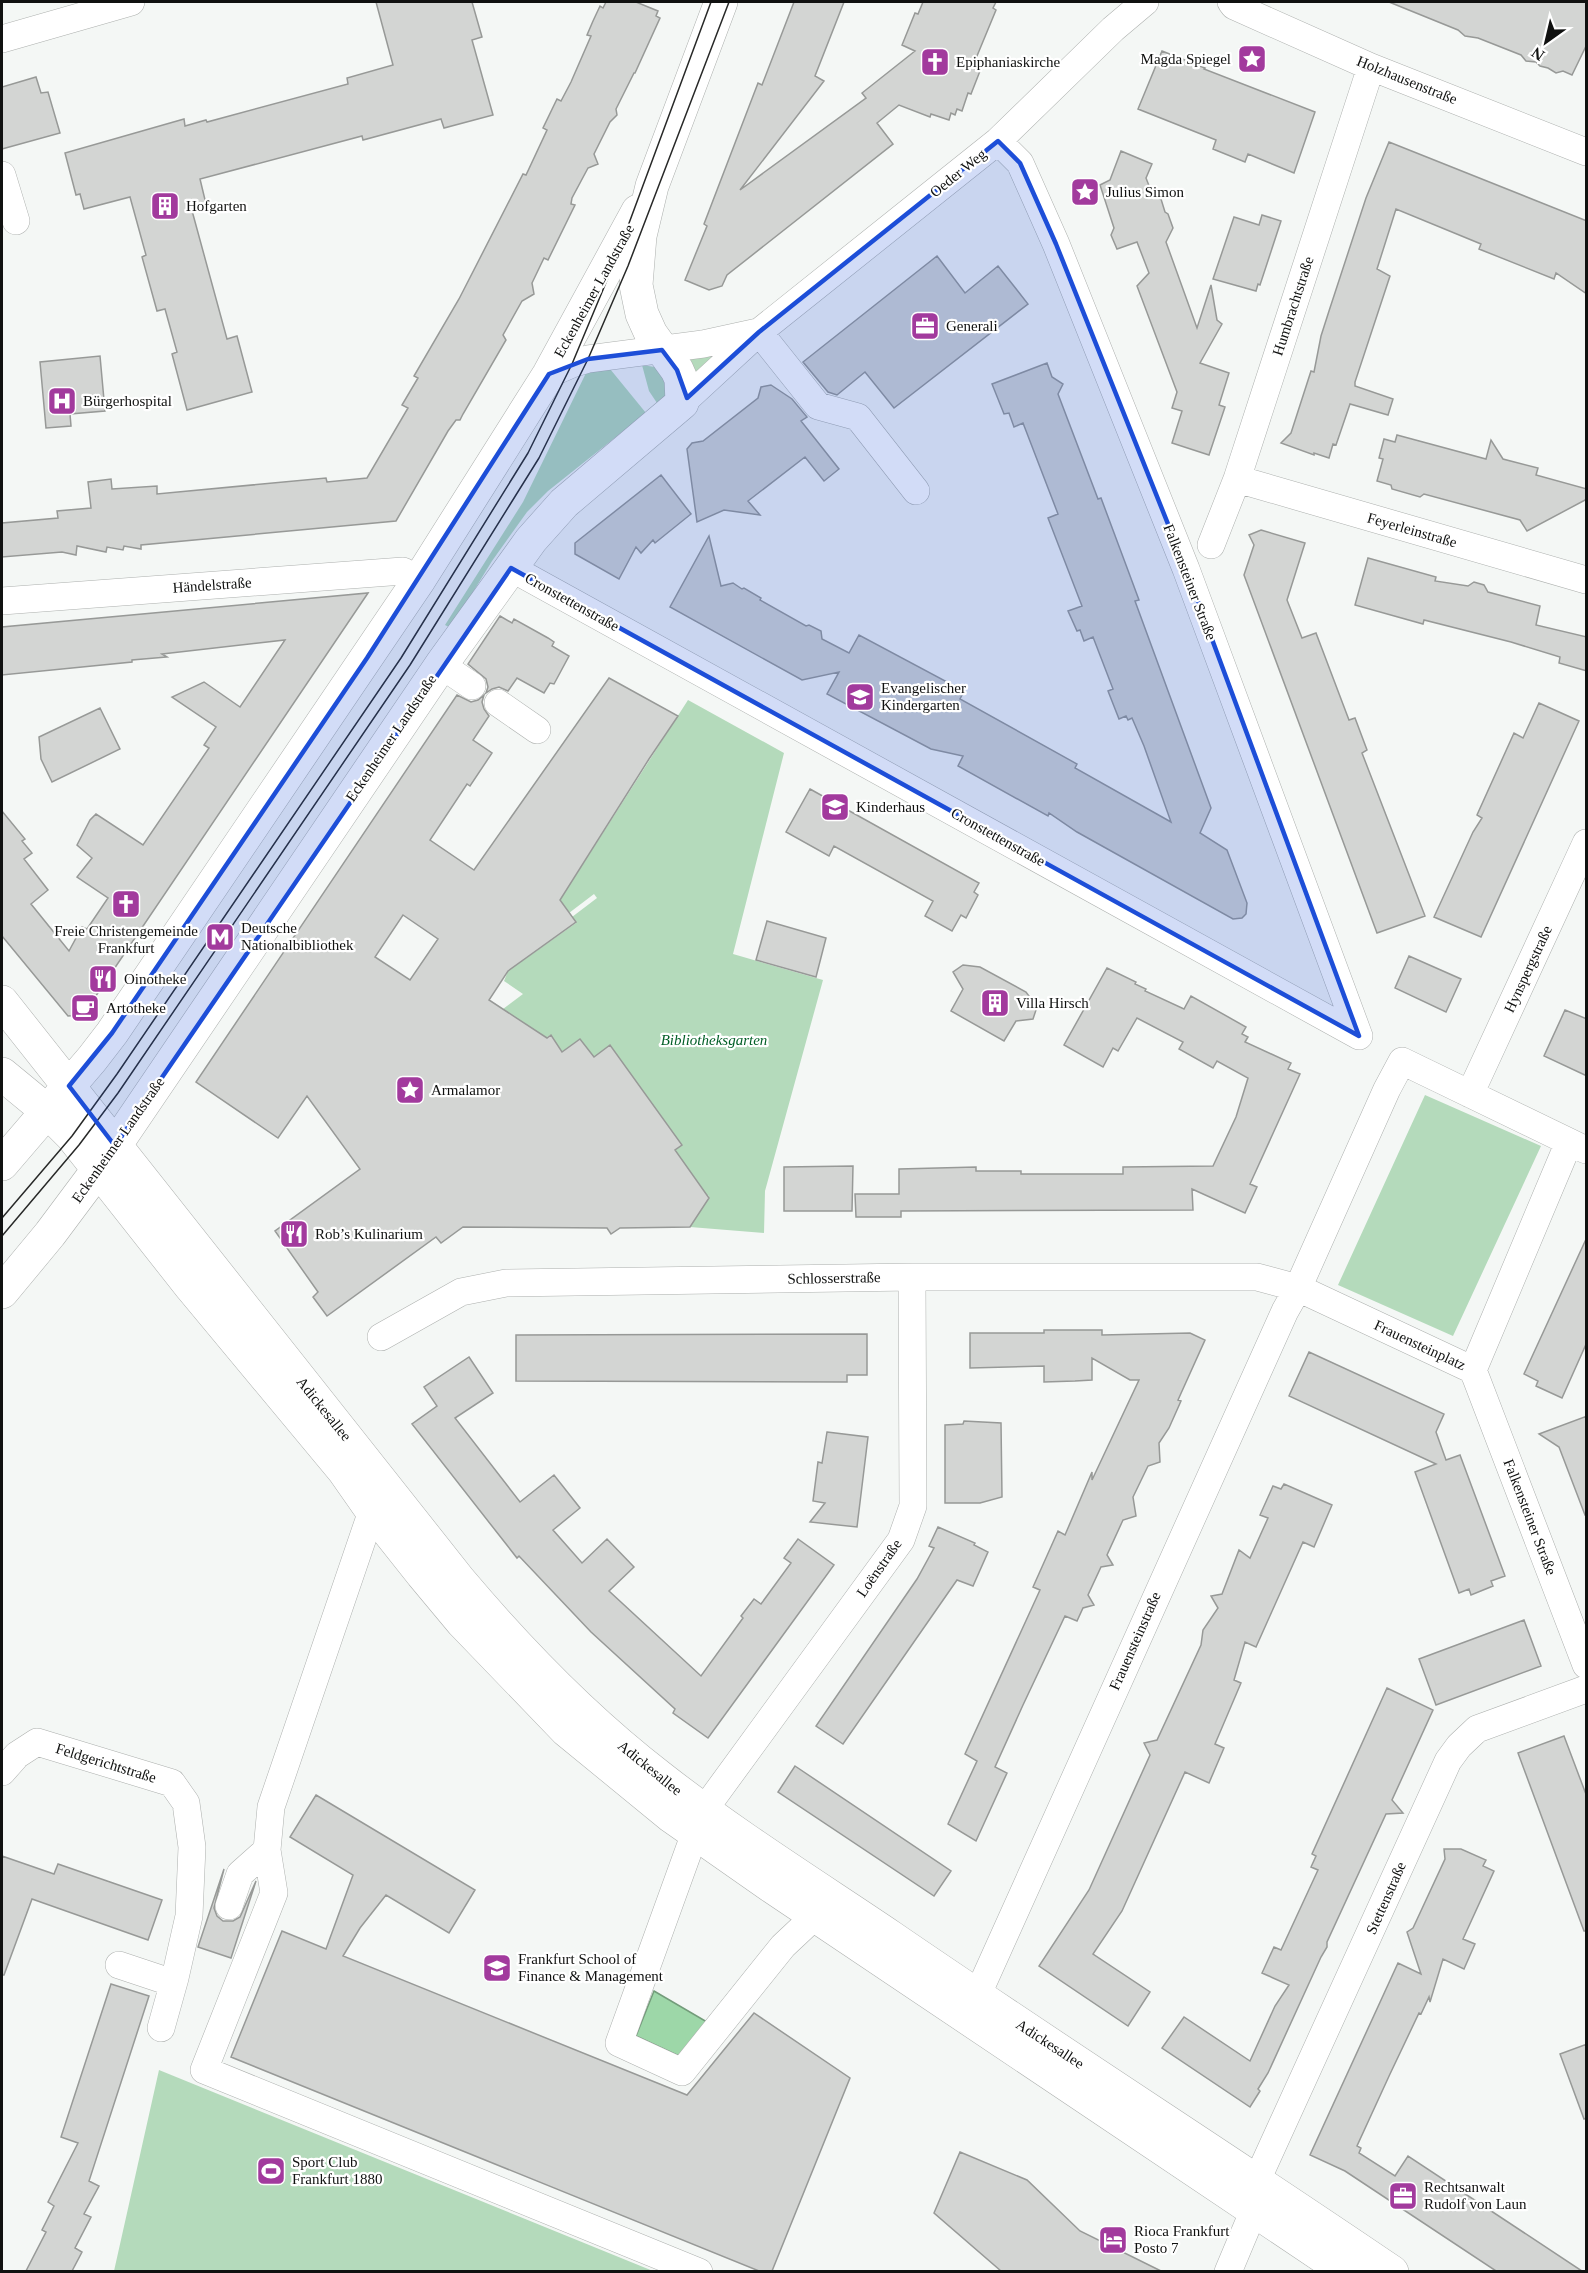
<svg xmlns="http://www.w3.org/2000/svg" width="1588" height="2273" font-family="Georgia,serif">
	<style>
		.green { fill: #b4dabb }
		.water { fill: #9dd7a8; stroke: #739c7a; stroke-width: 1.5 }
		.building { fill: #d3d5d3; stroke: #979997; stroke-width: 1.5; fill-rule: evenodd }
		.lines { fill: none; stroke-linecap: round; stroke-linejoin: round }
		.minor-casing { stroke: #adb0ae; stroke-width: 28 }
		.major-casing { stroke: #adb0ae; stroke-width: 34 }
		.minor { stroke: #fff; stroke-width: 27 }
		.major { stroke: #fff; stroke-width: 33 }
		.tram { stroke: #282928; stroke-width: 1.5 }
		.marked { fill: #1d4ed8; fill-opacity: 0.2; stroke: #1d4ed8; stroke-width: 4.5; stroke-linejoin: round }
		.labels { text-anchor: middle; stroke-width: 4.5; stroke-linejoin: round; paint-order: stroke }
		.poi-label { font-size: 15px; fill: #101110; stroke: #fff; text-anchor: start }
		.street-label { font-size: 15px; fill: #101110; stroke: #fff }
		.park-label { font-size: 15px; font-style: italic; fill: #005e26; stroke: #fff }
	</style>
	<rect width="100%" height="100%" fill="#f4f7f5"/>
	<path class="green" d="M710,356L712,359L688,381L678,358Z
		M606,364L646,413L548,491L527,512L492,561L451,628L445,625L523,502L587,371Z
		M642,365L661,368L672,389L659,406L649,391Z
		M688,700L784,753L733,954L823,980L765,1191L764,1233L690,1227L709,1196L654,1165L682,1145L610,1046L594,1057L580,1039L562,1052L550,1035L531,1049L503,1009L523,994L504,981L508,971L576,923L572,917L597,898L594,894L569,913L560,900Z
		M1425,1095L1541,1146L1453,1336L1338,1285Z
		M159,2070L653,2271H114Z"/>
	<path class="water" d="M654,1991L707,2022L679,2056L636,2036Z"/>
	<path class="building" d="M376,2H472L482,37L472,40L493,115L444,128L441,119L363,140L362,136L200,179L206,204L191,207L227,339L237,336L252,392L187,410L172,354L177,352L165,309L157,311L142,257L146,255L130,197L84,209L80,194L76,195L65,153L184,119L185,126L206,120L207,122L348,84L347,78L393,65Z
		M606,2H636L658,11L656,16L660,18L635,73H634L616,109L617,115L610,122L594,154L598,164L588,168L572,198L571,204L575,205L548,260L544,258L532,283L534,294L522,301L503,335L506,340L463,414L460,420H456L448,431L396,521L141,545V549L124,546L123,550L107,547L106,552L77,546L76,555L62,552L2,557V523L58,518L57,511L91,508L88,482L111,479L112,489L157,486V494L326,478L327,482L367,478L408,408L402,405L418,378L414,376L459,299L523,174L526,175L547,130L543,128L557,99L561,101L571,82L591,36L587,35L593,21L600,6L603,8Z
		M794,2H844L815,76L824,81L740,190L866,98L862,93L915,51L902,45L915,13L918,14L923,2H996L993,8L996,10L972,68L980,71L971,94L968,93L962,111L957,109L955,115L951,113L949,120L931,114L930,117L899,105L877,123L893,144L727,275L722,286L709,290L685,280L707,226L704,224L758,83L762,85Z
		M1389,2H1587V44L1572,75L1563,71L1556,73L1548,68L1540,66L1536,62L1526,61L1521,55L1478,38L1465,36L1458,30Z
		M1162,51L1205,68L1204,69L1315,112L1294,173L1248,154L1245,162L1213,149L1216,140L1138,109Z
		M36,77L41,93L48,92L60,133L2,149V87Z
		M1389,142L1587,221V294L1556,273L1554,279L1479,249L1481,244L1396,209L1377,269L1390,276L1355,382V386L1393,399L1388,415L1350,404L1336,445L1333,444L1329,458L1314,453V455L1281,443L1291,433L1311,371L1314,372L1321,336L1329,311L1366,198Z
		M1121,151L1152,164L1146,178L1153,196L1161,199L1165,212L1168,214L1173,228L1166,242L1197,328L1211,285L1217,320L1222,324L1200,363L1229,373L1219,405L1225,407L1209,455L1172,443L1182,411L1172,408L1177,392L1137,286L1149,273L1137,242L1117,249L1111,235L1114,228L1100,185L1110,180Z
		M1262,215L1281,221L1260,285L1258,284L1256,291L1213,279L1234,217L1259,225Z
		M937,256L965,293L998,266L1028,304L894,408L865,372L837,395L828,392L803,362Z
		M100,356L105,411L70,414L71,426L46,428L40,362Z
		M1047,363L1052,377L1063,384L1058,394L1098,499L1101,498L1126,565L1139,600L1135,601L1211,808L1200,833L1227,850L1247,903L1246,914L1242,918L1233,919L1077,832L1049,813L1048,816L958,766L963,756L931,749L827,694L839,672L802,680L670,607L709,536L721,586L733,583L742,589L744,588L761,598L760,600L806,626L809,625L821,631L822,639L849,653L859,635L964,691L960,699L1077,764L1075,768L1171,822L1144,746L1132,718L1128,720L1126,716L1119,719L1108,691L1113,689L1093,637L1084,641L1080,630L1077,631L1068,611L1082,606L1048,518L1058,514L1023,423L1014,427L1009,413L1004,414L992,384Z
		M771,385L792,399L807,417L801,421L839,469L824,481L805,457L748,501L760,515L724,510L697,522L687,449L692,443L703,441L758,398L761,387Z
		M1397,435L1486,459L1491,440L1503,459L1538,468L1536,475L1587,489V499L1527,531L1520,520L1424,494L1420,497L1392,489L1391,485L1377,481L1383,459L1379,458L1384,439L1395,442Z
		M661,475L691,514L655,543L653,540L641,553L636,547L619,579L575,554V543Z
		M1261,530L1305,543L1287,600L1302,638L1316,633L1349,720L1355,718L1367,750L1362,753L1425,916L1377,933L1244,575L1254,545L1249,535Z
		M1368,558L1436,577L1435,581L1468,586L1474,582L1484,585L1488,592L1540,606L1536,625L1587,637V671L1559,663L1560,657L1511,642L1424,620L1423,624L1355,605Z
		M368,593L83,1015L68,1016L2,936V811L25,839L22,841L32,853L24,859L48,890L31,904L69,951L82,927L87,929L108,898L77,877L92,858L77,845L90,820L96,814L143,845L209,748L204,745L216,727L172,697L204,682L240,707L285,640L162,654L167,657L132,660V662L2,675V627Z
		M500,616L512,623L514,619L548,638L554,642L552,646L569,656L554,684L550,683L544,693L517,678L508,691L499,687L492,689L486,693L488,687L486,679L468,664Z
		M609,678L678,716L649,759L560,900L576,922L508,971L489,1000L547,1038L551,1035L562,1052L580,1039L594,1057L610,1045L682,1145L675,1150L709,1198L690,1227L620,1228L611,1234L607,1228L463,1227L441,1243L436,1237L327,1316L313,1297L318,1292L275,1231L360,1169L307,1096L278,1138L196,1082L457,695L471,702L478,700L484,695L482,702L484,709L489,716L473,740L492,753L470,786L467,784L430,840L474,870ZM403,915L438,939L410,980L375,957Z
		M1539,703L1579,721L1481,937L1434,917L1473,832L1482,818L1477,815L1514,733L1523,738Z
		M100,708L120,749L52,782L41,759L39,737Z
		M810,789L979,883L974,892L978,895L966,918L961,915L952,931L925,916L933,901L834,846L829,856L786,832Z
		M767,921L826,938L816,977L756,960Z
		M1409,956L1461,979L1446,1012L1395,988Z
		M963,965L980,967L1026,992L1037,1007L1033,1019L1016,1021L1004,1041L951,1011L963,989L953,972Z
		M1107,968L1136,982L1135,984L1146,989L1145,991L1184,1009L1191,996L1246,1027L1242,1034L1248,1037L1245,1042L1291,1063L1288,1069L1300,1074L1250,1184L1257,1187L1245,1213L1192,1189L1193,1210L901,1211V1217H856L855,1194H899V1169L976,1167V1171H1021V1174H1123V1167L1213,1166L1236,1117L1248,1078L1217,1061L1213,1068L1179,1049L1183,1042L1137,1018L1118,1051L1113,1048L1103,1067L1064,1045Z
		M1565,1010L1587,1019V1076L1544,1056Z
		M853,1166L852,1211H784V1167Z
		M1587,1237V1342L1562,1398L1536,1386L1538,1381L1524,1374Z
		M1044,1330H1102V1335L1190,1333L1205,1340L1178,1400L1181,1401L1169,1428L1159,1443L1160,1462L1148,1466L1133,1497L1136,1516L1123,1520L1107,1555L1113,1565L1101,1567L1088,1595L1094,1605L1083,1608L1077,1621L1065,1616L1023,1705L995,1767L1007,1773L976,1841L948,1824L977,1761L965,1754L1040,1590L1033,1587L1058,1531L1065,1535L1092,1472V1480L1139,1380H1130L1092,1358V1380L1075,1381L1044,1382V1366L970,1368V1333H1044Z
		M867,1334V1375H847V1382L516,1381V1335Z
		M1309,1352L1444,1414L1436,1432L1446,1460L1460,1455L1505,1576L1491,1581L1493,1586L1471,1595L1469,1589L1459,1593L1415,1472L1436,1464L1289,1396Z
		M469,1357L493,1393L455,1418L520,1502L554,1475L580,1508L553,1530L582,1563L607,1539L634,1567L609,1591L701,1676L743,1618L741,1616L754,1599L761,1604L791,1563L784,1558L798,1539L834,1565L708,1738L673,1713L675,1709L591,1632L519,1556L517,1558L412,1424L437,1406L424,1387Z
		M1587,1416V1514L1585,1515L1559,1447L1539,1434Z
		M964,1421L1001,1423L1002,1497L980,1503H945V1425L963,1424Z
		M827,1432L868,1437L857,1527L810,1522L825,1503L813,1501L818,1462L822,1463Z
		M1284,1484L1332,1505L1314,1547L1303,1542L1256,1647L1245,1642L1234,1680L1241,1683L1215,1744L1224,1748L1209,1783L1185,1772L1122,1911L1093,1954L1150,1992L1128,2026L1039,1966L1089,1890L1150,1755L1144,1743L1157,1740L1201,1645L1203,1630L1218,1608L1211,1596L1222,1594L1239,1550L1250,1558L1268,1518L1260,1515L1273,1486L1281,1489Z
		M938,1527L975,1543L974,1545L988,1552L973,1586L957,1580L843,1744L816,1726L917,1579L934,1548L929,1546Z
		M1524,1620L1541,1666L1436,1705L1419,1659Z
		M1387,1688L1433,1710L1392,1800L1403,1813L1386,1814L1327,1942V1947L1321,1957L1268,2073L1258,2089L1260,2091L1250,2107L1162,2048L1184,2017L1250,2061L1275,2006L1289,1985L1262,1973L1274,1947L1281,1950L1318,1870L1311,1867L1316,1856L1312,1854Z
		M1564,1736L1587,1797V1931H1584L1518,1753Z
		M795,1766L951,1871L934,1896L778,1792Z
		M316,1795L475,1890L449,1933L386,1895L360,1928L343,1956L687,2095L754,2013L850,2078L772,2271H759L231,2057L282,1931L326,1949L353,1875L290,1837Z
		M1444,1849H1461L1486,1860L1483,1866L1494,1871L1463,1939L1475,1944L1464,1969L1443,1959L1430,2002L1429,1997L1421,2014L1419,2013L1390,2074L1357,2146L1361,2148L1359,2153L1395,2176L1408,2156L1582,2271H1496L1345,2171L1310,2155L1398,1963L1421,1974L1407,1932L1413,1928L1445,1859Z
		M2,1856L54,1874L58,1864L162,1900L148,1940L32,1899L4,1975H2Z
		M224,1869L214,1908L217,1916L223,1921H233L240,1917L256,1881L231,1958L198,1947Z
		M111,1984L149,1996L89,2181L99,2186L84,2214L91,2217L75,2248L82,2252L72,2271H26L46,2232L42,2230L54,2206L48,2202L78,2143L61,2137Z
		M1587,2044V2118L1584,2119L1560,2054Z
		M960,2152L1027,2180L1080,2231L1161,2271H1001L934,2213Z"/>
	<g class="lines">
		<g class="minor-casing">
			<path id="minor" d="M1231,2L1234,6L1371,67L1586,152
				M2,39L131,2
				M998,141L1020,163L1056,244L1186,569L1359,1036
				M2,175L16,221
				M759,332L818,406L858,417L916,491
				M549,374L572,364L588,359L703,344L758,332
				M682,403L759,332L998,141L1113,29L1145,2
				M1237,479L1586,580
				M1211,545L1237,479L1371,67
				M511,568L1359,1036
				M2,601L403,571L419,580
				M441,665L472,686
				M498,703L537,730
				M1470,1094L1586,843
				M381,1337L461,1292L506,1283L912,1277H1257L1298,1288L1285,1311L977,1996
				M1473,1370L1298,1288L1387,1089L1402,1061L1586,1150
				M1473,1370L1586,1665
				M1473,1370L1569,1142
				M372,1511L271,1807L267,1850L274,1893L204,2070L699,2272
				M2,1772L17,1755L37,1742L172,1783L186,1803L192,1847L189,1916L175,1978L161,2028
				M704,1810L901,1540L913,1506L912,1277
				M695,1833L619,2043L682,2072L783,1946L815,1916
				M229,1906L240,1874L267,1850
				M119,1965L173,1983
				M1257,2180L1448,1761L1459,1746L1477,1729L1586,1689
				M1228,2272L1254,2210"/>
		</g>
		<g class="major-casing">
			<path id="major" d="M2,1002L460,1581C520,1652 586,1720 660,1777C734,1835 814,1885 891,1937C1057,2051 1226,2159 1392,2272
				M2,1074L47,1111L72,1136L191,1287L344,1471L372,1511L422,1574L462,1622L566,1730L671,1816L771,1886L1346,2272
				M2,1164L92,1059L112,1033L419,580L549,374L638,211
				M2,1292L50,1234L106,1159L441,665L531,540L564,503L682,403L681,379L677,370L651,334L642,314L636,285L640,236L652,186L721,2"/>
		</g>
		<use href="#minor" class="minor"/>
		<use href="#major" class="major"/>
		<path class="tram" d="M2,1218L72,1136L117,1074L401,658L528,453L572,364L615,261L711,2
			M2,1236L79,1145L118,1093L410,665L539,458L588,359L628,266L729,2"/>
	</g>
	<path class="marked" d="M998,141L1020,163L1056,244L1186,569L1359,1036L511,568L115,1146L69,1086L112,1033L367,658L549,374L588,359L662,350L677,370L687,398L759,332Z"/>
	<defs>
		<g id="sight-square" transform="scale(1.5)"><rect x="-9" y="-9" width="18" height="18" rx="4" fill="#a23a9d" stroke="#fff"/><path d="M0-6L1.8-2.2L6-1.7L2.9 1.2L3.7 5.4L0 3.3L-3.7 5.4L-2.9 1.2L-6-1.7L-1.8-2.2Z" fill="#fff"/></g>
		<g id="church-square" transform="scale(1.5)"><rect x="-9" y="-9" width="18" height="18" rx="4" fill="#a23a9d" stroke="#fff"/><path d="M-1.2-6h2.4v3.5h3.3v2.4h-3.3V6h-2.4V-.1h-3.3v-2.4h3.3Z" fill="#fff"/></g>
		<g id="building-square" transform="scale(1.5)"><rect x="-9" y="-9" width="18" height="18" rx="4" fill="#a23a9d" stroke="#fff"/><path d="M-4-6H4V6H1V3H-1V6H-4ZM-2.5-4.3h1.7v1.8h-1.7ZM.8-4.3h1.7v1.8H.8ZM-2.5-1h1.7V.8h-1.7ZM.8-1h1.7V.8H.8Z" fill="#fff"/></g>
		<g id="office-square" transform="scale(1.5)"><rect x="-9" y="-9" width="18" height="18" rx="4" fill="#a23a9d" stroke="#fff"/><path d="M-6-3h4V-5.5h4V-3h4V5H-6ZM-1-4.5V-3h2v-1.5ZM-6 0V1H6V0Z" fill="#fff"/></g>
		<g id="hospital-square" transform="scale(1.5)"><rect x="-9" y="-9" width="18" height="18" rx="4" fill="#a23a9d" stroke="#fff"/><path d="M-5-5h3v3.5h4V-5h3V5h-3V1.5h-4V5h-3Z" fill="#fff"/></g>
		<g id="school-square" transform="scale(1.5)"><rect x="-9" y="-9" width="18" height="18" rx="4" fill="#a23a9d" stroke="#fff"/><path d="M0-5L7-2L0 1L-7-2ZM-4 1L0 2.5L4 1V4Q0 6-4 4Z" fill="#fff"/></g>
		<g id="metro-square" transform="scale(1.5)"><rect x="-9" y="-9" width="18" height="18" rx="4" fill="#a23a9d" stroke="#fff"/><path d="M-5.5 5V-5H-3L0 0L3-5H5.5V5H3V-.5L0 4L-3-.5V5Z" fill="#fff"/></g>
		<g id="restaurant-square" transform="scale(1.5)"><rect x="-9" y="-9" width="18" height="18" rx="4" fill="#a23a9d" stroke="#fff"/><path d="M-5-6h1v4h1v-4h1v4h1v-4h1v5L-1.5 .5V6h-2V.5L-5-1ZM5-6V6H3V1.5H1.5Q1.5-4 5-6Z" fill="#fff"/></g>
		<g id="cafe-square" transform="scale(1.5)"><rect x="-9" y="-9" width="18" height="18" rx="4" fill="#a23a9d" stroke="#fff"/><path d="M-5.5-4.5H6V0H3Q3 3.5 0 3.5H-2.5Q-5.5 3.5-5.5 0ZM3-3.2v2h1.7v-2ZM-6 4.5H4V6H-6Z" fill="#fff"/></g>
		<g id="university-square" transform="scale(1.5)"><rect x="-9" y="-9" width="18" height="18" rx="4" fill="#a23a9d" stroke="#fff"/><path d="M0-5L7-2L0 1L-7-2ZM-4 1L0 2.5L4 1V4Q0 6-4 4Z" fill="#fff"/></g>
		<g id="stadium-square" transform="scale(1.5)"><rect x="-9" y="-9" width="18" height="18" rx="4" fill="#a23a9d" stroke="#fff"/><path d="M0-5a6.5 5 0 1 0 0 10a6.5 5 0 1 0 0-10ZM-3.5-1.8h7v3.6h-7Z" fill="#fff"/></g>
		<g id="hotel-square" transform="scale(1.5)"><rect x="-9" y="-9" width="18" height="18" rx="4" fill="#a23a9d" stroke="#fff"/><path d="M-6-4.5h1.5V1H6V5H4.5V3h-9V5H-6ZM-4 0a1.8 1.8 0 1 1 3.6 0ZM.5 0V-2.5h3Q6-2.5 6 0Z" fill="#fff"/></g>
	</defs>
	<g fill-rule="evenodd">
		<use href="#sight-square" x="1252" y="59"/>
		<use href="#church-square" x="935" y="62"/>
		<use href="#sight-square" x="1085" y="192"/>
		<use href="#building-square" x="165" y="206"/>
		<use href="#office-square" x="925" y="326"/>
		<use href="#hospital-square" x="62" y="401"/>
		<use href="#school-square" x="860" y="697"/>
		<use href="#school-square" x="835" y="807"/>
		<use href="#church-square" x="126" y="904"/>
		<use href="#metro-square" x="220" y="937"/>
		<use href="#restaurant-square" x="103" y="979"/>
		<use href="#building-square" x="995" y="1003"/>
		<use href="#cafe-square" x="85" y="1008"/>
		<use href="#sight-square" x="410" y="1090"/>
		<use href="#restaurant-square" x="294" y="1234"/>
		<use href="#university-square" x="497" y="1968"/>
		<use href="#stadium-square" x="271" y="2171"/>
		<use href="#office-square" x="1403" y="2196"/>
		<use href="#hotel-square" x="1113" y="2240"/>
	</g>
	<g class="labels">
		<g class="poi-label">
			<text x="1231" y="64" text-anchor="end">Magda Spiegel</text>
			<text x="956" y="67">Epiphaniaskirche</text>
			<text x="1106" y="197">Julius Simon</text>
			<text x="186" y="211">Hofgarten</text>
			<text x="946" y="331">Generali</text>
			<text x="83" y="406">Bürgerhospital</text>
			<text x="881" y="693">Evangelischer<tspan x="881" dy="17">Kindergarten</tspan></text>
			<text x="856" y="812">Kinderhaus</text>
			<text x="241" y="933">Deutsche<tspan x="241" dy="17">Nationalbibliothek</tspan></text>
			<text x="126" y="936" text-anchor="middle">Freie Christengemeinde<tspan x="126" dy="17">Frankfurt</tspan></text>
			<text x="124" y="984">Oinotheke</text>
			<text x="1016" y="1008">Villa Hirsch</text>
			<text x="106" y="1013">Artotheke</text>
			<text x="431" y="1095">Armalamor</text>
			<text x="315" y="1239">Rob’s Kulinarium</text>
			<text x="518" y="1964">Frankfurt School of<tspan x="518" dy="17">Finance &amp; Management</tspan></text>
			<text x="292" y="2167">Sport Club<tspan x="292" dy="17">Frankfurt 1880</tspan></text>
			<text x="1424" y="2192">Rechtsanwalt<tspan x="1424" dy="17">Rudolf von Laun</tspan></text>
			<text x="1134" y="2236">Rioca Frankfurt<tspan x="1134" dy="17">Posto 7</tspan></text>
		</g>
		<g class="street-label">
			<text transform="translate(1407 80) rotate(22)" y="5">Holzhausenstraße</text>
			<text transform="translate(958 173) rotate(-39)" y="5">Oeder Weg</text>
			<text transform="translate(594 291) rotate(-61)" y="5">Eckenheimer Landstraße</text>
			<text transform="translate(1293 306) rotate(-72)" y="5">Humbrachtstraße</text>
			<text transform="translate(1412 530) rotate(16)" y="5">Feyerleinstraße</text>
			<text transform="translate(1190 582) rotate(69)" y="5">Falkensteiner Straße</text>
			<text transform="translate(212 585) rotate(-4)" y="5">Händelstraße</text>
			<text transform="translate(572 602) rotate(29)" y="5">Cronstettenstraße</text>
			<text transform="translate(391 738) rotate(-56)" y="5">Eckenheimer Landstraße</text>
			<text transform="translate(998 837) rotate(29)" y="5">Cronstettenstraße</text>
			<text transform="translate(1528 969) rotate(-65)" y="5">Hynspergstraße</text>
			<text transform="translate(118 1140) rotate(-55)" y="5">Eckenheimer Landstraße</text>
			<text transform="translate(834 1278) rotate(-1)" y="5">Schlosserstraße</text>
			<text transform="translate(1420 1345) rotate(25)" y="5">Frauensteinplatz</text>
			<text transform="translate(324 1409) rotate(51)" y="5">Adickesallee</text>
			<text transform="translate(1530 1517) rotate(69)" y="5">Falkensteiner Straße</text>
			<text transform="translate(879 1568) rotate(-55)" y="5">Loënstraße</text>
			<text transform="translate(1135 1641) rotate(-66)" y="5">Frauensteinstraße</text>
			<text transform="translate(106 1763) rotate(17)" y="5">Feldgerichtstraße</text>
			<text transform="translate(650 1768) rotate(39)" y="5">Adickesallee</text>
			<text transform="translate(1386 1898) rotate(-66)" y="5">Stettenstraße</text>
			<text transform="translate(1050 2044) rotate(33)" y="5">Adickesallee</text>
		</g>
		<g class="park-label">
			<text x="714" y="1045">Bibliotheksgarten</text>
		</g>
	</g>
	<rect width="1588" height="2273" fill="none" stroke="#101110" stroke-width="6"/>
	<g transform="translate(1546 42) rotate(214)" stroke="#ffffff" stroke-width="4.5" paint-order="stroke">
	<path d="M0-4.5L10 22L0 15L-10 22Z" fill="#101110"/>
	<text y="-9" font-size="16" font-weight="bold" text-anchor="middle" fill="#101110">N</text>
	</g>
</svg>
